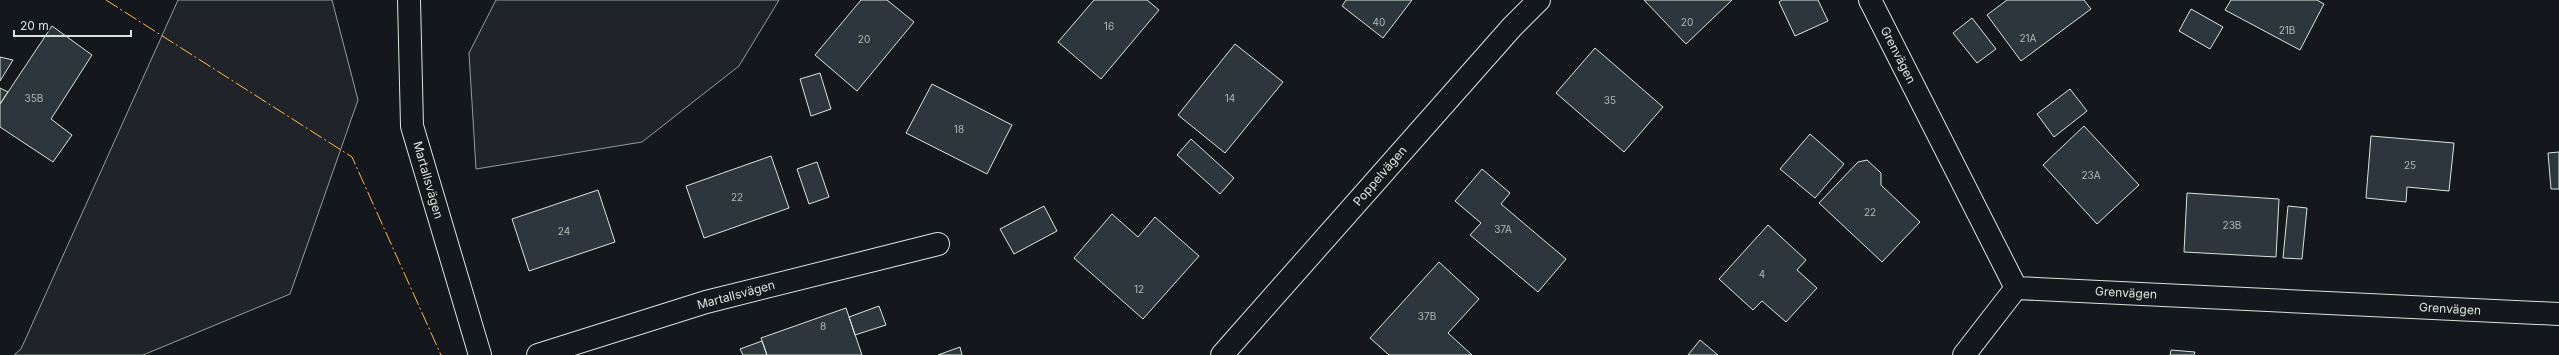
<svg xmlns="http://www.w3.org/2000/svg" width="2559" height="355" font-family="Inter,sans-serif">
	<style>
		.green { fill: #202428; stroke: #939e99 }
		.building { fill: #2c363c; stroke: #d8e6dc }
		.lines { fill: none; stroke-linecap: round; stroke-linejoin: round }
		.street-casing { stroke: #d8e6dc; stroke-width: 24 }
		.street { stroke: #14181c; stroke-width: 22 }
		.power { stroke: #ffb74d; stroke-width: 1; stroke-dasharray: 14 3 2 3; stroke-linecap: butt }
		.labels { text-anchor: middle; stroke-width: 3; stroke-linejoin: round; paint-order: stroke }
		.number-label { font-size: 10px; fill: #adbab4 }
		.street-label { font-size: 12px; fill: #d8e6dc; stroke: #14181c }
	</style>
	<rect width="100%" height="100%" fill="#14181c"/>
	<path class="green" d="M178,0H332L358,100L290,294L143,355H14L21,349Z
		M496,0H779L739,66L642,142L476,169L469,53Z"/>
	<path class="building" d="M861,0H887L914,22L857,91L815,55Z
		M1094,0H1147L1159,10L1101,79L1058,42Z
		M1346,0H1412L1383,38L1342,6Z
		M1644,0H1732L1686,44Z
		M1782,0H1818L1828,21L1795,36L1779,2Z
		M2007,0H2084L2091,9L2021,61L1987,15Z
		M2231,0H2317L2324,4L2300,50L2225,10Z
		M2191,9L2223,27L2210,49L2179,31Z
		M1972,18L1996,49L1977,63L1953,33Z
		M52,26L92,55L51,119L72,135L53,162L0,127V104Z
		M1235,44L1283,82L1225,153L1178,115Z
		M1595,48L1663,107L1624,152L1556,93Z
		M0,57L13,60L0,81Z
		M820,73L831,109L811,116L800,79Z
		M932,84L1012,125L987,174L906,133Z
		M0,88L8,92L0,104Z
		M2070,89L2087,111L2054,137L2037,114Z
		M2084,126L2139,185L2097,224L2043,165Z
		M1810,134L1844,164L1815,198L1780,169Z
		M2371,136L2454,143L2449,191L2407,187L2406,202L2366,198Z
		M1191,139L1234,178L1220,194L1177,155Z
		M2559,152V189H2551L2548,153Z
		M771,156L789,208L704,238L686,186Z
		M1867,160L1881,173V185L1920,222L1882,262L1819,203L1858,162Z
		M817,162L829,197L809,204L797,169Z
		M1482,169L1510,193L1501,204L1566,259L1538,292L1470,235L1481,223L1455,201Z
		M598,190L615,242L529,271L512,219Z
		M2187,193L2279,199L2276,257L2184,252Z
		M1044,206L1057,231L1014,254L1000,229Z
		M2288,206L2307,208L2302,259L2283,258Z
		M1112,214L1138,237L1155,217L1199,256L1143,319L1074,258Z
		M1768,225L1806,260L1797,270L1817,288L1786,322L1762,301L1753,310L1719,279Z
		M1439,262L1479,299L1448,333L1472,355H1389L1370,338Z
		M879,306L886,325L855,335L849,317Z
		M846,308L862,355H767L761,338Z
		M1700,340L1718,355H1688Z
		M762,341L767,355H743L740,349Z
		M960,347L962,355H938Z
		M2171,350L2195,352L2194,355H2170Z"/>
	<g class="lines">
		<g class="street-casing">
			<path id="street" d="M409,0L412,126L480,355
				M1870,0L2016,288L2559,314
				M538,355L706,302L938,244
				M1222,355L1512,27L1539,0
				M1964,355L2016,288"/>
		</g>
		<use href="#street" class="street"/>
		<path class="power" d="M106,0L352,157L441,355"/>
	</g>
	<g class="labels">
		<g class="number-label">
			<text x="1379" y="26">40</text>
			<text x="1687" y="26">20</text>
			<text x="1109" y="30">16</text>
			<text x="2287" y="34">21B</text>
			<text x="2028" y="42">21A</text>
			<text x="864" y="43">20</text>
			<text x="34" y="102">35B</text>
			<text x="1230" y="102">14</text>
			<text x="1610" y="104">35</text>
			<text x="959" y="133">18</text>
			<text x="2410" y="169">25</text>
			<text x="2091" y="179">23A</text>
			<text x="737" y="201">22</text>
			<text x="1870" y="216">22</text>
			<text x="2232" y="229">23B</text>
			<text x="1503" y="233">37A</text>
			<text x="564" y="235">24</text>
			<text x="1762" y="278">4</text>
			<text x="1139" y="293">12</text>
			<text x="1427" y="320">37B</text>
			<text x="823" y="330">8</text>
		</g>
		<g class="street-label">
			<text transform="translate(1898 55) rotate(63)" y="4">Grenvägen</text>
			<text transform="translate(1380 176) rotate(-49)" y="4">Poppelvägen</text>
			<text transform="translate(428 180) rotate(74)" y="4">Martallsvägen</text>
			<text transform="translate(2126 293) rotate(3)" y="4">Grenvägen</text>
			<text transform="translate(736 295) rotate(-15)" y="4">Martallsvägen</text>
			<text transform="translate(2450 309) rotate(3)" y="4">Grenvägen</text>
		</g>
	</g>
	<path d="M14 30v6h117v-6" fill="none" stroke="#d8e6dc" stroke-width="2"/>
	<text x="20" y="30" font-size="12" fill="#d8e6dc" stroke="#14181c" stroke-width="3" paint-order="stroke">20 m</text>
</svg>
